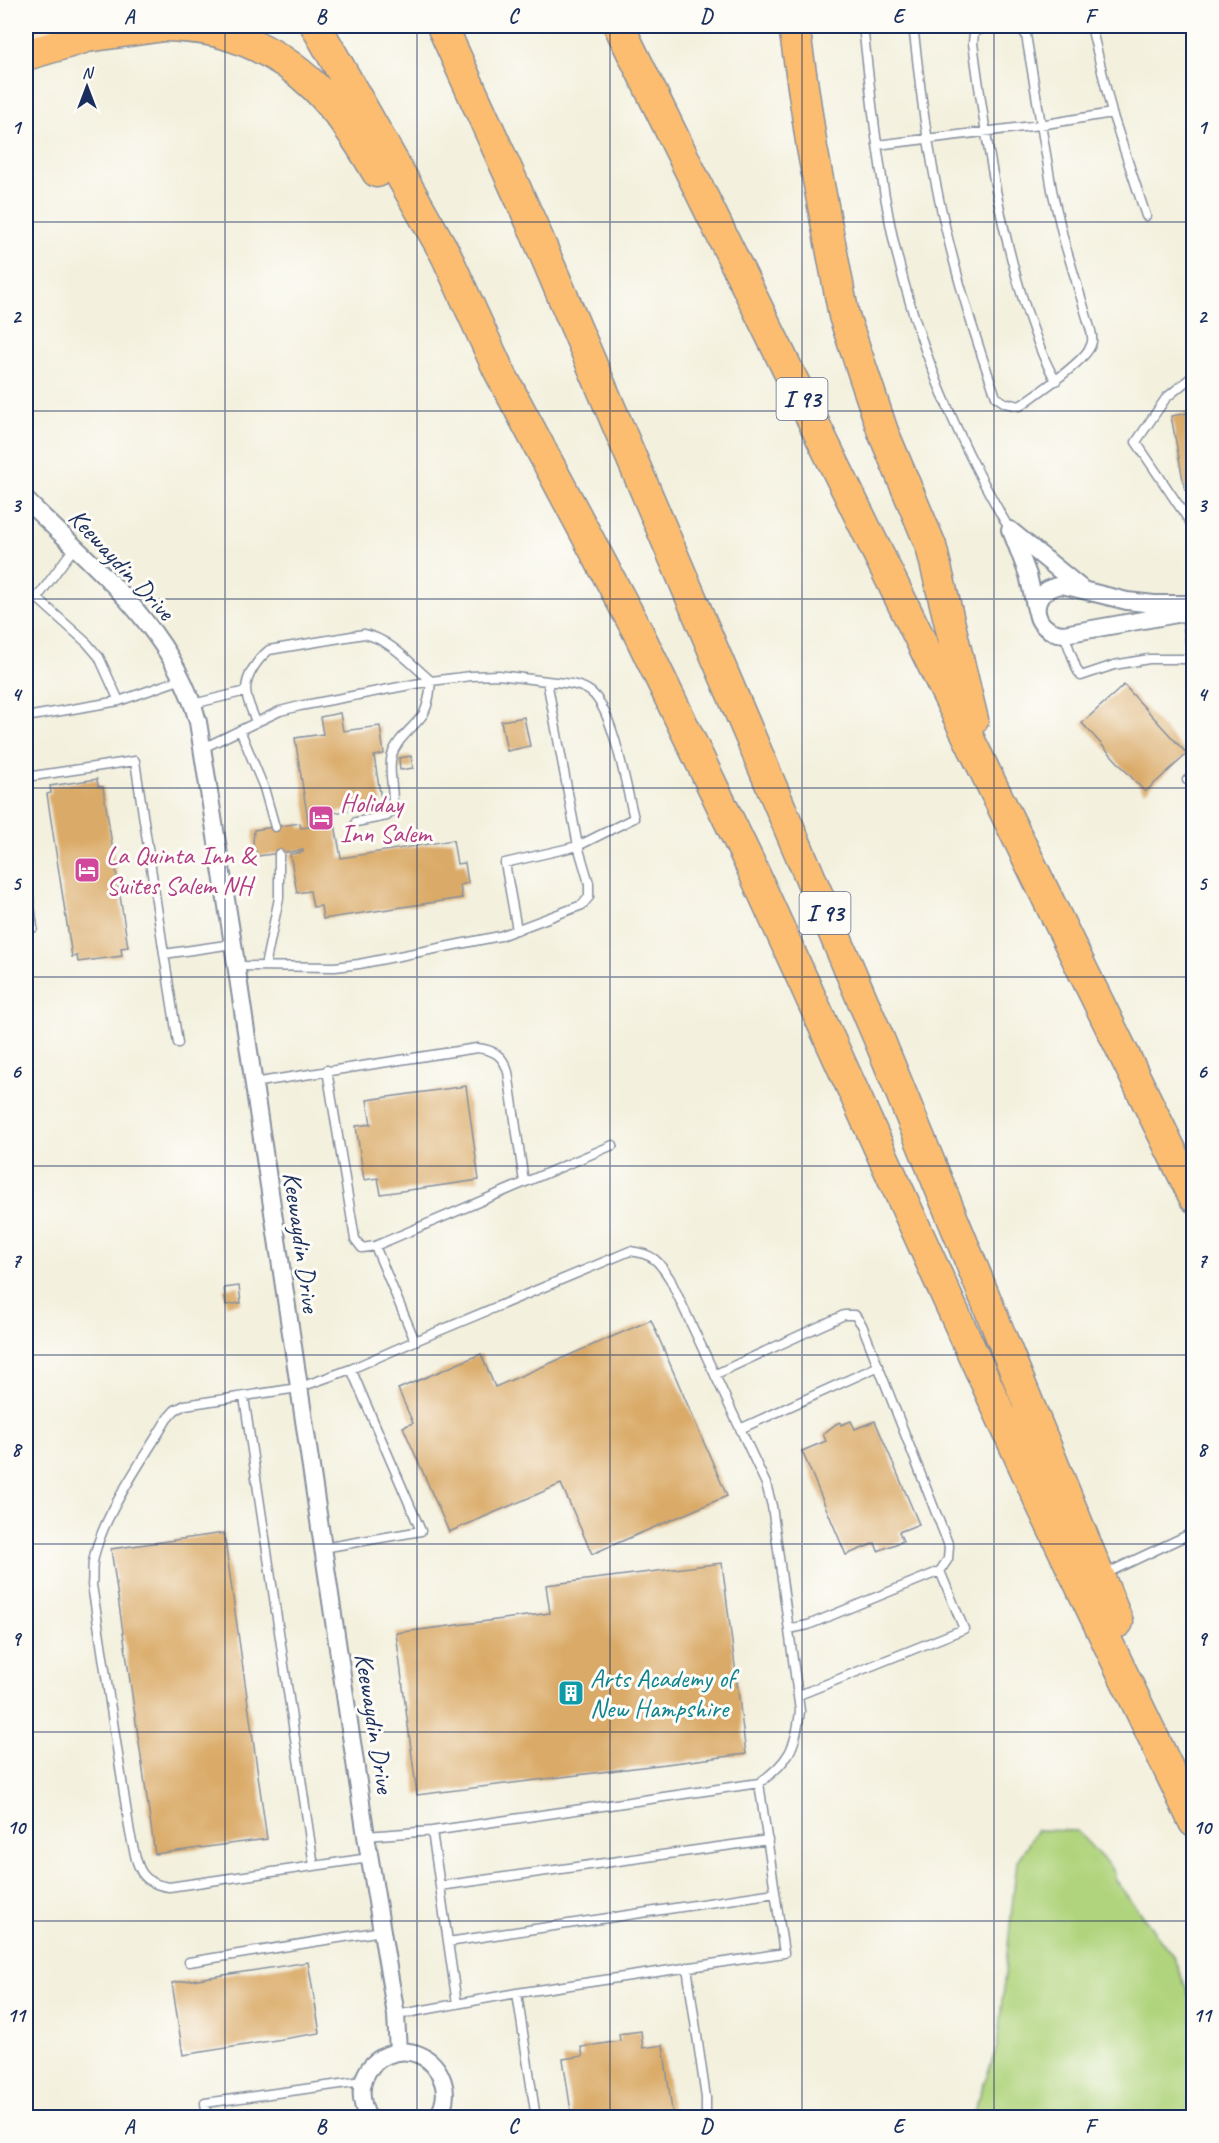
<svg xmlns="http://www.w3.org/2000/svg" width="1219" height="2143" font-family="Caveat,sans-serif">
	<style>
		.green { fill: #b0d47d; stroke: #66826e; stroke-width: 1.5 }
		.building { fill: #daaa68 }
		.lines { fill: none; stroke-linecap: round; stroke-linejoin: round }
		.lane-casing { stroke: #87909e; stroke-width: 11 }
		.street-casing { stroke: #87909e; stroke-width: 20 }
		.secondary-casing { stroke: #87909e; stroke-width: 26 }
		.highway-casing { stroke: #87909e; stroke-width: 33 }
		.lane { stroke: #fff; stroke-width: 8 }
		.street { stroke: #fff; stroke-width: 16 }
		.secondary { stroke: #fee5c5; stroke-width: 22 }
		.highway { stroke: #fcbd6f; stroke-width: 30 }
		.grid { fill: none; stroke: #1b2f5e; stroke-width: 1.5; stroke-opacity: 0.55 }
		.labels { text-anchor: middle; stroke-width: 6; stroke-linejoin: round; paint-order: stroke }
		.shield { fill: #fdfcf7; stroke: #5f6c8c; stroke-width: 1.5 }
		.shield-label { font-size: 24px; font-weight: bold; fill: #1b2f5e }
		.street-label { font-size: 26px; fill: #1b2f5e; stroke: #fdfcf7 }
		.hotel-label { font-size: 26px; fill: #b23c85; stroke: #fdfcf7; text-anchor: start }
		.culture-label { font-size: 26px; fill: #0d838f; stroke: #fdfcf7; text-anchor: start }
		.neatline { fill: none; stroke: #1b2f5e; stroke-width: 2 }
		.grid-label { font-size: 20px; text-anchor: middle; font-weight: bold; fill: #1b2f5e }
	</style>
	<rect width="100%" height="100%" fill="#fdfcf7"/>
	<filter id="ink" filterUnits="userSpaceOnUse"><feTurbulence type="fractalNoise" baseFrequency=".0167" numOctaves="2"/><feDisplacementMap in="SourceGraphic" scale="12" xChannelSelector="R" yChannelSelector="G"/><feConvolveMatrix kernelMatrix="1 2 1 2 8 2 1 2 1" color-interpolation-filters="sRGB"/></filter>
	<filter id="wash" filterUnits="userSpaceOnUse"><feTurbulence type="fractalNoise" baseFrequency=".008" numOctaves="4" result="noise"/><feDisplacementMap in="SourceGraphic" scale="24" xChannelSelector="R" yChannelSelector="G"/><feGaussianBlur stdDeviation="1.35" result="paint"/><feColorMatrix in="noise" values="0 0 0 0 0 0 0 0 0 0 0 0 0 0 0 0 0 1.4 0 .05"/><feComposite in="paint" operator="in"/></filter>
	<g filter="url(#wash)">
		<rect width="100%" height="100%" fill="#f3f0dd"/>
		<path class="green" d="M1037,1830L1077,1831L1115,1872V1880L1173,1956L1193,2005V2117H972L997,2047L1017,1861Z"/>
		<g id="blocks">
			<path class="building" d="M1194,412V488L1185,490L1171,416Z
				M1124,685L1187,754L1145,792L1082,723Z
				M340,713L343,731L380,726L384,754L374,756L382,805L333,813L341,858L453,840L457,864L465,863L468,883L460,885L462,898L323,919L321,906L313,907L310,891L297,893L290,854L303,852V850L258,856L256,853L253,844L254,830L300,823L301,828L309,827L295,738L323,734L320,717Z
				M524,717L530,746L507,751L501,721Z
				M411,756L413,768L400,770L399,758Z
				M97,779L98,786L103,787L128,947L121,948L122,956L78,962L77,956L72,957L47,794L51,793L50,786Z
				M466,1086L479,1180L381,1194L378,1178L364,1180L356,1126L371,1124L367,1100Z
				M239,1286L241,1303L226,1305L224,1288Z
				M651,1320L727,1496L592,1554L561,1484L449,1532L403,1427L413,1423L398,1389L481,1354L495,1387Z
				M851,1421L855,1429L875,1421L919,1524L899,1532L903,1541L878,1551L875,1543L846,1555L802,1451L826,1441L823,1434L836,1424L840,1422L841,1425Z
				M224,1533L267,1839L155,1854L111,1549Z
				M722,1563L746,1754L417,1795L396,1633L550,1613L546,1585Z
				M308,1962L320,2033L183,2055L172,1983Z
				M641,2031L643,2048L663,2045L673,2118H572L563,2059L583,2056L581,2047L620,2041L619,2034Z"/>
		</g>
	</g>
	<g filter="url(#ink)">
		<use href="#blocks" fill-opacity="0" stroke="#87909e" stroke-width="1.5"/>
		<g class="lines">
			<g class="lane-casing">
				<path id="lane" d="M863,26C871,96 878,168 893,238C916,341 956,439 1010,530
					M913,26C918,63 921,102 928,140C942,228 966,313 996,397L1005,403L1020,406C1036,394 1085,362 1091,345C1093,341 1092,335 1091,331L1064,241L1052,190L1026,35L1019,26H1016
					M1001,26L985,27L974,33L973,43C985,133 998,222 1026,309C1035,334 1042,358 1056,381
					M1091,26L1112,113L1146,216
					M1193,26L1194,27
					M877,145L1040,125L1112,113
					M1194,375L1166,398L1136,442L1194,528
					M74,548L37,598L87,643L99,657L119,701
					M1186,613L1193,663
					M1064,634L1077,670L1081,676L1114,665L1149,659H1192
					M193,704L246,691
					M26,717L119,701L182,679
					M256,722C253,713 246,700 246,690C246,675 258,659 269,650L364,634C390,639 411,664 431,681C430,692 429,703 424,713C415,727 397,738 392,755C387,773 396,793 392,812L387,816L356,822
					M240,730L264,788L275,827
					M203,748L280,711L300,706L431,681L471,676L498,675L547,681L578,846L589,883V897L582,905L500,936L359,964L335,967L236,966
					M26,777L135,761L164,954L233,944
					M1187,780L1194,776
					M26,874L33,928L26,929
					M517,930L505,863L578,846L634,818C626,788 614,711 591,692C580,683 561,683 547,681
					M164,954L178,1043
					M265,966L279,898V854
					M327,1070L355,1239L362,1248L375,1246L613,1145
					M253,1083L477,1048C494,1050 503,1055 508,1072L524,1182
					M415,1341L630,1251C653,1254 658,1260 670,1279L766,1484L772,1506L800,1711C796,1747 789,1762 759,1783
					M716,1374L844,1315H855L862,1325L949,1546L948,1559L940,1571L808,1625L789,1629
					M244,1397L314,1866
					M742,1428L879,1366
					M323,1548L421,1531L351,1369
					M1103,1575L1194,1532
					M799,1695L964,1629L940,1571
					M366,1836L432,1831
					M369,1858L169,1887C136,1883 137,1861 130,1833L92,1585C93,1578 92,1570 93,1562C100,1519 145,1457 167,1419L175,1410L185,1405L298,1388L351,1369L415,1341L375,1246
					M440,1886L768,1840
					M448,1942L775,1893
					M189,1962L382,1931
					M687,1967L706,2098V2118
					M517,1993L536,2118
					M396,2015L517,1993L784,1953L759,1783L432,1831L457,2004
					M207,2118L205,2103L362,2081"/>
			</g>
			<g class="street-casing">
				<path id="street" d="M26,500C92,566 173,627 198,722L233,944L366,1836L396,2015L398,2052
					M1010,530L1081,588
					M1012,533L1028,575L1036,610
					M1194,604H1154L1127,601L1062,585C1027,589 1029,632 1064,634L1194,611
					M368,2118C338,2055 424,2025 443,2082C447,2094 444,2107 437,2118"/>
			</g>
			<g class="secondary-casing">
				<path id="secondary" d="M26,39L46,26"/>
			</g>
			<g class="highway-casing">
				<path id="highway" d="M166,26C185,27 206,28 225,34C300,57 339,106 377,172
					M316,26L446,255L498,369L638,632L750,864L1041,1504L1194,1822
					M442,26L534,229L879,1039L1118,1622
					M619,26L1194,1197
					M794,26L812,148L844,316L883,432L931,546L973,720
					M26,55L87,37L164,26"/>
			</g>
			<use href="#lane" class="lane"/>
			<use href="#street" class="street"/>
			<use href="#secondary" class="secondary"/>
			<use href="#highway" class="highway"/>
		</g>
	</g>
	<path class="grid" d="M225,26V2118M417,26V2118M610,26V2118M802,26V2118M994,26V2118M26,222H1194M26,411H1194M26,599H1194M26,788H1194M26,977H1194M26,1166H1194M26,1355H1194M26,1544H1194M26,1732H1194M26,1921H1194"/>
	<defs>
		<g id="hotel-square" transform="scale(1.35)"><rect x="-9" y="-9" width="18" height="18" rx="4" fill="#d1479c" stroke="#fdfcf7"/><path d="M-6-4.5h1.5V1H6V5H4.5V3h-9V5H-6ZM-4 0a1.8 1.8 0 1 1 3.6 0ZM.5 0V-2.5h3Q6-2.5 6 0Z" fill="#fff"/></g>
		<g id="building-square" transform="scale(1.35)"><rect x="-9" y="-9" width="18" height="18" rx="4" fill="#0f9aa8" stroke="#fdfcf7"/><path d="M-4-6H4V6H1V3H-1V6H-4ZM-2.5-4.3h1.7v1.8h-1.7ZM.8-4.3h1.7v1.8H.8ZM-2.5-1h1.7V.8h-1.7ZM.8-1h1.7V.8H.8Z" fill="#fff"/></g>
	</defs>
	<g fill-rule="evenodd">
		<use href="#hotel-square" x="321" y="818"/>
		<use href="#hotel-square" x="87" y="870"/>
		<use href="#building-square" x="571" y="1693"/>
	</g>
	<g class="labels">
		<g class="shield">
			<rect x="776.5" y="378" width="51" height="42" rx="4.5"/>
			<rect x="799.5" y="892" width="51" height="42" rx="4.5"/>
		</g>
		<g class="shield-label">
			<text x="802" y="407">I 93</text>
			<text x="825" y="921">I 93</text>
		</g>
		<g class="street-label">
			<text transform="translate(122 564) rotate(47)" y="9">Keewaydin Drive</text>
			<text transform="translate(302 1242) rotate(82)" y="9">Keewaydin Drive</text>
			<text transform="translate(375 1723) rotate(81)" y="9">Keewaydin Drive</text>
		</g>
		<g class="hotel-label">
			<text x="340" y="812">Holiday<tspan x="340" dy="30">Inn Salem</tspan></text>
			<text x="106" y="864">La Quinta Inn &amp;<tspan x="106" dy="30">Suites Salem NH</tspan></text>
		</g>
		<g class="culture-label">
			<text x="590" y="1687">Arts Academy of<tspan x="590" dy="30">New Hampshire</tspan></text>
		</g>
	</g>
	<rect width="1219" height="2143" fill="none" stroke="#fdfcf7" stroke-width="66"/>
	<g transform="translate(87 87)" stroke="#fdfcf7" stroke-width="4.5" paint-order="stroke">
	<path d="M0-4.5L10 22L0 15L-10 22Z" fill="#1b2f5e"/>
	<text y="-9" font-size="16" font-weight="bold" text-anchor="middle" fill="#1b2f5e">N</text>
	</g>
	<rect x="33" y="33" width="1153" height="2077" class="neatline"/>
	<g class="grid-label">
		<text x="129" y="23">A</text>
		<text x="321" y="23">B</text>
		<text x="513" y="23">C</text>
		<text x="706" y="23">D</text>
		<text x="898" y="23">E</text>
		<text x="1090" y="23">F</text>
		<text x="16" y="134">1</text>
		<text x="1202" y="134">1</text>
		<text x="16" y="323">2</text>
		<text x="1202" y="323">2</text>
		<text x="16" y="512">3</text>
		<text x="1202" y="512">3</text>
		<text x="16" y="701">4</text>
		<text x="1202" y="701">4</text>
		<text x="16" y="890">5</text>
		<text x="1202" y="890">5</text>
		<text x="16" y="1078">6</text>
		<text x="1202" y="1078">6</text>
		<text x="16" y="1267">7</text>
		<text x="1202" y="1267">7</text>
		<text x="16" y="1456">8</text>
		<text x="1202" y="1456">8</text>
		<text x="16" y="1645">9</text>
		<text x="1202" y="1645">9</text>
		<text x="16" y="1834">10</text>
		<text x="1202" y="1834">10</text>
		<text x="16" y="2022">11</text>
		<text x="1202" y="2022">11</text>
		<text x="129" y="2133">A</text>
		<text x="321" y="2133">B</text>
		<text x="513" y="2133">C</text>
		<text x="706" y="2133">D</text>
		<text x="898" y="2133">E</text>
		<text x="1090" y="2133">F</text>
	</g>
</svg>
